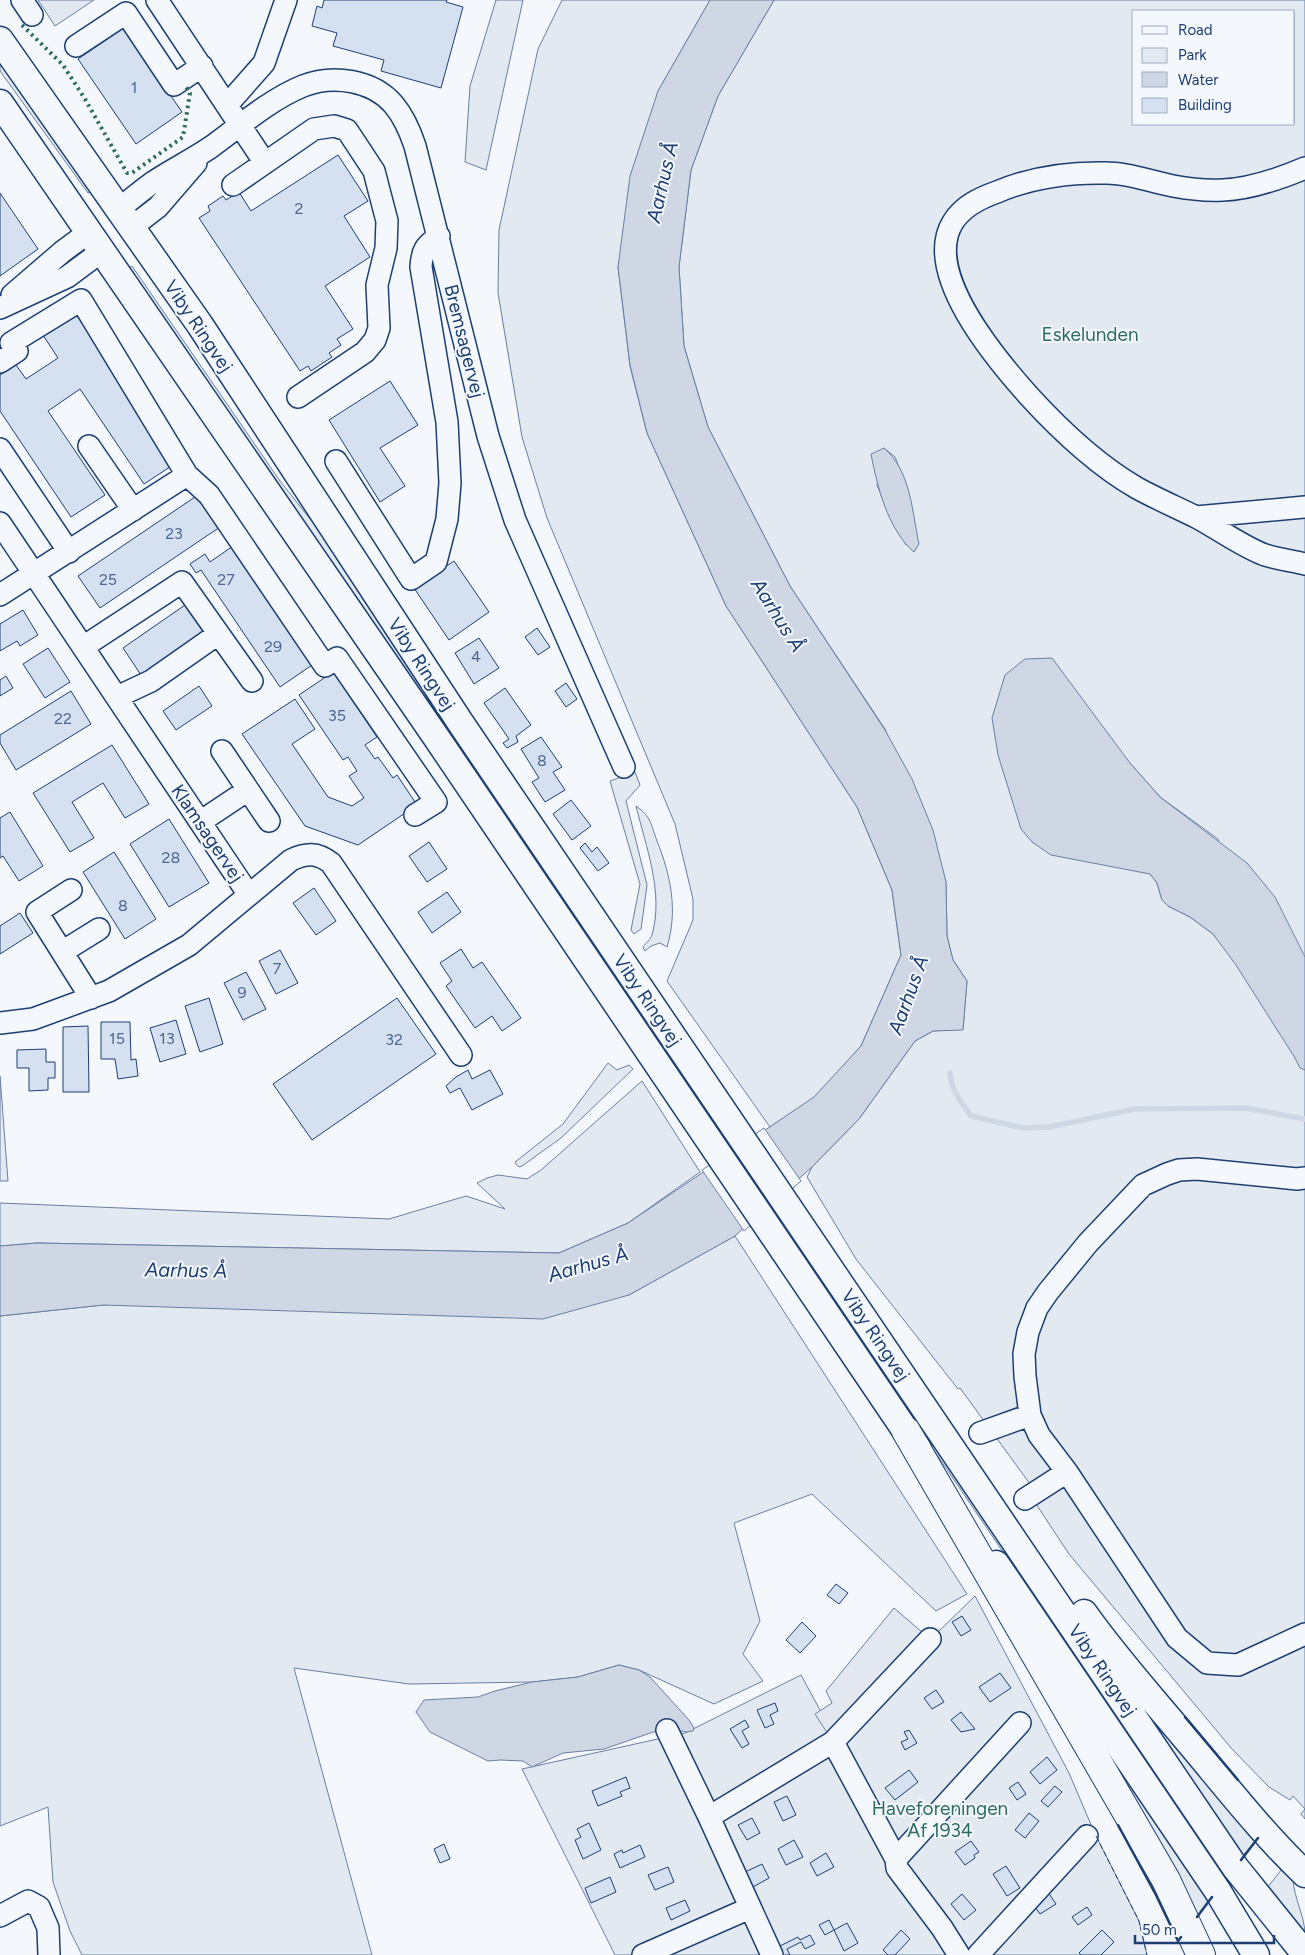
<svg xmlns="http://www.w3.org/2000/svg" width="1305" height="1955" font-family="Figtree,sans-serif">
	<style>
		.green { fill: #e3e9f0; stroke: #687fa3; fill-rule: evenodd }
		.parking { fill: #e3e8f0; stroke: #687fa3 }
		.water { fill: #cfd7e4; stroke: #687fa3 }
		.pier { fill: #f4f7fb; stroke: #687fa3 }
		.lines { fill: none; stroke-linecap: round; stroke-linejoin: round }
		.stream { stroke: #cfd7e4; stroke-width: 5.5 }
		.building { fill: #d5e0f0; stroke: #1d3f73 }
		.minor-casing { stroke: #1d3f73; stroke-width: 24 }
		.major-casing { stroke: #1d3f73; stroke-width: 29 }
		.highway-casing { stroke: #1d3f73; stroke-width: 30 }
		.minor { stroke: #f4f7fb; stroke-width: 21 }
		.major { stroke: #f4f7fb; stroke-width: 26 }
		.highway { stroke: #f4f7fb; stroke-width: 28 }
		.hedge { stroke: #2c6c60; stroke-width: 4; stroke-dasharray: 2.5 4; stroke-linecap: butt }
		.fence { stroke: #1d3f73; stroke-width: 1; stroke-dasharray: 6 2.5; stroke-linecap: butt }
		.wall { stroke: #1d3f73; stroke-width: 2.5 }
		.labels { text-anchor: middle; stroke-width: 4; stroke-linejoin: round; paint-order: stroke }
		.number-label { font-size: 16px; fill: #4b6792 }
		.street-label { font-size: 19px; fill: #1d3f73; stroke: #f4f7fb }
		.park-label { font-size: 19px; fill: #2c6c60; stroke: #f4f7fb }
		.water-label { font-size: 20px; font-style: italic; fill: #1d3f73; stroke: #f4f7fb }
	</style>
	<rect width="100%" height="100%" fill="#f4f7fb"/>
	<path class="green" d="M496,0H523L486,170L465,162L470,86Z
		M562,0H710L658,91L618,267L630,366L647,433L726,606L857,807L892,890L901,955L861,1046L815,1097L770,1127L667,981L693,920V899L675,824L547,518L522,437L498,293L499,230L538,49Z
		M774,0H1305V1819L1301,1814L1305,1809L1293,1796L1290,1800L1269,1787L1232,1749L1069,1554L1036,1504L1041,1499L960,1388L958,1389L856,1259L807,1177L812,1167L859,1119L915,1041L933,1031L963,1029L967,981L953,960L947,936L946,882L885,729L790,586L708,427L684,346L679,267L691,170L718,96ZM1134,11H1294V124H1134ZM884,448L895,457L907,488L911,527L906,545L889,514L877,485ZM1130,763L1160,797L1218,839L1219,941L1213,934L1190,917L1168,906L1162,900L1157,883L1150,874Z
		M0,59L93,191L88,193L0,71Z
		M132,266L280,481L326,539L744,1160L740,1164L128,269Z
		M635,772L640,785L626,801L647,885L641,929L634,934L631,930L640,884L610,781Z
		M636,806C651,816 651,825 657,841C671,876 678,911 667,947L660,943L651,946L645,951L643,947C646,943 651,939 652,935C664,893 646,847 636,806Z
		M608,1063L617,1070L629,1065L633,1069L561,1138L522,1166L519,1167L516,1164L515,1162L519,1159L563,1124Z
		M0,1076L8,1181H0Z
		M642,1081L700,1172L628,1223L559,1253L37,1243L0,1246V1203L389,1219L466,1196L505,1209L477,1183L487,1178L498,1175L527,1179L541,1170Z
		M765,1191L1228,1876L1225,1879L760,1194Z
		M735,1236L967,1594L936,1611L812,1494L734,1523L760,1621L743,1654L763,1681L714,1704L639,1670L619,1665L578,1677L532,1682L409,1684L294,1668L372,1955H82L70,1931L53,1882L48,1807L0,1826V1316L103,1305L629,1295Z
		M975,1596L1069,1773L1095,1834L1139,1921L1147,1955H615L522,1769L685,1733L801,1675L833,1734Z
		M1157,1714L1256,1840L1243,1856L1150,1719Z
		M1110,1760L1116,1762L1209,1900L1198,1915Z
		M1282,1869L1293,1879C1294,1899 1305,1916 1305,1935L1267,1888Z"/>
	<path class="parking" d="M38,0H94L55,26Z
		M894,1608L930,1639L833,1742L815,1714L832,1703L826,1691Z"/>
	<path class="water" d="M710,0H774L718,96L691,170L679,267L684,346L708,427L790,586L885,730L912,779L933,830L946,882L947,936L953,960L967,981L963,1030L933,1031L915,1041L859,1119L812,1167L735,1236L629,1295L543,1319L103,1305L0,1316V1246L37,1243L559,1253L628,1223L814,1097L861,1046L901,955L892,890L857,807L726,606L647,433L630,365L618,267L630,176L658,91Z
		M884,448C911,471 912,512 919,544L914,552C888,530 877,486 871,454Z
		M1052,658L1130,763L1160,797L1247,863L1275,897L1305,957V1070L1300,1068L1295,1058L1236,965L1213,934L1190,917L1168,906L1162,900L1157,883L1150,874L1051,855L1032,842L1021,829L998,755L992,718L1005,675L1025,659Z
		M619,1665L639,1670L650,1677L689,1720L694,1728L693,1731L686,1732L665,1728L604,1749L563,1753L532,1767L523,1761L500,1760L488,1761L430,1732L416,1712L424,1700L478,1697L495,1691L532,1682L578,1677Z"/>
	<path class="pier" d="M764,1128L801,1181L744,1231L702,1170Z"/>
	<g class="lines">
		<path class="stream" d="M950,1073C951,1090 962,1103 971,1116L1023,1128L1049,1127L1135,1109L1246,1108L1305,1119"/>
	</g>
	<path class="building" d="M324,0H447L446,2L463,7L441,88L381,71L384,60L333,46L337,33L312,26L317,6L322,8Z
		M124,28L182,112L136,144L78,59Z
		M338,155L368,201L344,216L370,257L325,286L353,329L337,339L341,345L329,353L332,357L311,371L308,366L300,371L199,218L210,211L208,206L223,196L226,200L239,192L251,211Z
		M0,193L38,249L0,276Z
		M73,310L176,463L144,484L80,389L48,411L105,495L71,517L0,411V375L16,365L26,379L58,358L41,332Z
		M390,381L418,425L380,448L405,486L380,502L329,420Z
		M198,495L220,527L100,608L78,576Z
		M233,546L312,665L280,687L201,570L196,573L190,564L205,554L210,562Z
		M454,561L489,612L449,640L414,588Z
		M185,605L204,633L141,675L123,648Z
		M23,610L38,635L20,646L17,641L0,651V624Z
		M537,628L550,647L538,655L525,637Z
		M479,638L499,668L474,684L455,653Z
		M48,648L70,682L45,698L23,664Z
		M333,672L377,737L365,745L375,759L378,757L393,778L397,775L417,805L358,845L305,826L242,734L295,699L315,729L292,744L328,797L352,806L364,798L349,776L357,771L348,757L343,760L299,695Z
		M6,676L13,688L0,696V680Z
		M566,683L577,699L566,707L555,691Z
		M199,686L212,706L176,730L163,711Z
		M505,688L531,725L516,736L518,742L507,748L503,743L509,739L484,703Z
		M71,691L91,724L16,770L0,743V735Z
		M541,737L562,767L553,772L565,790L545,802L532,782L539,778L521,749Z
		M112,745L149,804L125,818L103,783L72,802L94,838L70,852L33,793Z
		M571,800L591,826L572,840L553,814Z
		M10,812L43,866L19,881L3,856L0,858V818Z
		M169,819L209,883L169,907L130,844Z
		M429,842L447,869L427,882L409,856Z
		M585,843L592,852L597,847L609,863L598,871L580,848Z
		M114,852L156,919L125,939L83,872Z
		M314,888L336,921L316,935L293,903Z
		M447,892L461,912L432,933L418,912Z
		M20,913L33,933L0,954V926Z
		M461,949L473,968L482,962L521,1018L502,1031L492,1016L475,1028L446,986L452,981L440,963Z
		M280,950L298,983L276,994L259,961Z
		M246,972L266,1009L243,1020L224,983Z
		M209,998L223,1044L200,1052L185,1006Z
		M397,998L436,1054L312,1140L273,1084Z
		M176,1020L186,1054L160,1062L150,1028Z
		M101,1022H130L131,1060L136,1059L138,1076L118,1079L115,1059H101Z
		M88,1026L89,1092H63V1027Z
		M46,1049V1062H55V1078H48V1090L29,1091V1068H17V1050Z
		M468,1070L472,1079L490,1070L503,1094L472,1110L460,1088L450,1093L446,1086L456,1077Z
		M836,1584L848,1593L839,1604L827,1595Z
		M962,1616L971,1630L961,1636L952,1622Z
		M802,1622L816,1636L800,1653L786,1640Z
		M1000,1673L1011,1688L990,1702L979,1687Z
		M936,1690L944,1702L932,1709L924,1698Z
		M775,1703L778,1711L770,1715L774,1724L765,1728L757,1710Z
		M961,1712L975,1729L961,1732L951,1720Z
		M745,1720L749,1727L742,1731L749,1744L742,1748L730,1729Z
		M909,1730L917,1743L905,1750L901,1742L908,1739L904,1732Z
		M1047,1757L1057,1770L1040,1784L1030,1772Z
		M909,1770L918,1782L895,1800L885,1788Z
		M626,1777L630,1788L620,1792L622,1796L598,1806L592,1791Z
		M1018,1782L1026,1794L1017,1800L1009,1788Z
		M1055,1786L1062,1792L1048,1807L1041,1801Z
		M787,1796L796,1815L783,1821L774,1802Z
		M1029,1813L1039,1821L1025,1838L1015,1830Z
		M752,1818L760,1833L747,1840L738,1825Z
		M589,1823L601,1850L583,1859L575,1840L581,1837L577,1829Z
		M794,1840L803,1857L786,1865L778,1849Z
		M971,1841L979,1852L974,1855L975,1858L965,1865L955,1852Z
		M444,1844L450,1859L440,1863L434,1849Z
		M640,1845L645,1857L620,1868L614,1854L622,1850L623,1853Z
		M826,1853L834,1867L817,1876L810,1863Z
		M762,1864L769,1878L753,1887L745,1872Z
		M1006,1866L1020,1888L1007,1896L993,1874Z
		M668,1867L674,1882L655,1890L648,1875Z
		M610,1877L616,1892L591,1903L585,1888Z
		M1048,1892L1056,1904L1040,1914L1032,1903Z
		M962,1894L976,1910L964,1920L951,1904Z
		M685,1900L690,1911L671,1920L666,1908Z
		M1087,1907L1092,1915L1078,1925L1072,1917Z
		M829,1920L834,1930L825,1935L819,1925Z
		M847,1923L858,1943L844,1951L834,1930Z
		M901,1930L910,1939L895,1955H888L883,1950Z
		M1102,1930L1114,1942L1101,1955H1081L1079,1953Z
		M810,1935L815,1944L805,1949L801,1942L787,1949L790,1955H780L776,1948L798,1937L800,1940Z"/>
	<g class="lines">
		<g class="minor-casing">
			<path id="minor" d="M22,0L32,15
				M157,0L265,163
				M76,46L126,13L174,85L202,66
				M228,104L264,63L286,0
				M1305,168C1279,179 1251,189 1223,190C1206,191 1189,189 1173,186C1151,182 1130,173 1107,173C1069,172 1032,177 997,192C980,198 963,206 953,222C922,272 996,359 1028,395C1059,429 1097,465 1137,488C1157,499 1178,508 1198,518C1218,529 1245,548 1265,555C1278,559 1292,561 1305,564
				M233,185L314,129L334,126L347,130L374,171L387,221L386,248L377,285L379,328L375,340L365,352L298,397
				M119,209C130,200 141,191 152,183C171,170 192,160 211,147C240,126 269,100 303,86C333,74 373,80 394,105C404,117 410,131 415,146L488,436L515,520L624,767
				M132,227L158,207L196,163
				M12,295L62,252L89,232
				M0,308L67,277L102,251
				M0,362L17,351L11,343L81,300L187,475L209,495L325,666L337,658L436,802L415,815
				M89,446L133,510
				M0,449L69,552
				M336,461L411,579L436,562L447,519L450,483L447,422L421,267C422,250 425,246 439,236
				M1196,517L1305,507
				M0,523L249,895
				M0,595L187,475
				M83,647L182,582L252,681
				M117,697L151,681L218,634
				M222,751L269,821
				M200,822L248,790
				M71,890L37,912L91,998
				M62,952L99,929
				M0,1023L33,1019L109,991L189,945L291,860C306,853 317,852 331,863L461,1055
				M1305,1178L1297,1179L1197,1169L1179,1170L1167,1174L1143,1185L1088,1243L1048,1292L1037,1308L1028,1332L1024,1354L1025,1376L1030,1415L1039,1435L1067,1472L1177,1638L1207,1663L1238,1665L1305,1634
				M980,1433L1030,1415
				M1025,1499L1067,1472
				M667,1730L709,1817L772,1955
				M833,1742L896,1859L897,1868L942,1928L959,1955
				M709,1817L833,1742L930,1639
				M896,1859L1020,1723
				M0,1916L28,1901L39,1907L48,1928L49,1955
				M643,1955L750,1908
				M978,1955L1087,1836"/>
		</g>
		<g class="major-casing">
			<path id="major" d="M0,40L200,325L460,722L1235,1867L1305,1954
				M0,103L436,737L918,1449
				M996,1564L1217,1890L1256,1955
				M1084,1613C1115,1657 1152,1698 1187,1740C1225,1785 1262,1833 1305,1874"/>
		</g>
		<g class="highway-casing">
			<path id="highway" d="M906,1431L1166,1880L1201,1955"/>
		</g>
		<use href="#minor" class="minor"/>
		<use href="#major" class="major"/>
		<use href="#highway" class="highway"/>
		<path class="hedge" d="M22,25L63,65L85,99L127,173H132L183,137L190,93L186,87"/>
		<path class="fence" d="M1096,1836L1139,1921L1147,1955"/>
		<path class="wall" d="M1185,1717L1238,1780
			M1118,1825L1156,1895L1178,1941L1181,1937
			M1241,1860L1258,1838
			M1197,1917L1212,1897"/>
	</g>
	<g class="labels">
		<g class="number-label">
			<text x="134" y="93">1</text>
			<text x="299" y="214">2</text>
			<text x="174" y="539">23</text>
			<text x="108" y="585">25</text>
			<text x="226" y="585">27</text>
			<text x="273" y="652">29</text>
			<text x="476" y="662">4</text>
			<text x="337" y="721">35</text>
			<text x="63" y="724">22</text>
			<text x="542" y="766">8</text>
			<text x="171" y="863">28</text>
			<text x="123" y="911">8</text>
			<text x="277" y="974">7</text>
			<text x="242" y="998">9</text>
			<text x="117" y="1044">15</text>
			<text x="167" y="1044">13</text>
			<text x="394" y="1045">32</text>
		</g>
		<g class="street-label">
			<text transform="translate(199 326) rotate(56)" y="7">Viby Ringvej</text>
			<text transform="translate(465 341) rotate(76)" y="7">Bremsagervej</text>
			<text transform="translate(422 664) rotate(57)" y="7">Viby Ringvej</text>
			<text transform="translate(208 833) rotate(56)" y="7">Klamsagervej</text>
			<text transform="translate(648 1000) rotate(56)" y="7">Viby Ringvej</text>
			<text transform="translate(876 1335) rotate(56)" y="7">Viby Ringvej</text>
			<text transform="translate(1103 1670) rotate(56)" y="7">Viby Ringvej</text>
		</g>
		<g class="park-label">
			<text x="1090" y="341">Eskelunden</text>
			<text x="940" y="1815">Haveforeningen<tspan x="940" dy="22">Af 1934</tspan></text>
		</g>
		<g class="water-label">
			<text transform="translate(662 182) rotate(-77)" y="7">Aarhus Å</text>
			<text transform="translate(778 615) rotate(58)" y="7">Aarhus Å</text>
			<text transform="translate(908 995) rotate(-70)" y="7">Aarhus Å</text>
			<text transform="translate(588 1264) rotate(-16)" y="7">Aarhus Å</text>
			<text transform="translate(186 1270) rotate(1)" y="7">Aarhus Å</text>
		</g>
	</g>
	<rect x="1132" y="10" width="162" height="115" fill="#f4f7fb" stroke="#9eadc5"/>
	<rect x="1142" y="26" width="25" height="8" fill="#f4f7fb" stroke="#9eadc5"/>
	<text x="1178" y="35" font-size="15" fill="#1d3f73">Road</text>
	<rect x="1142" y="48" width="25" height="15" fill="#e3e9f0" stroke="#9eadc5"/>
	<text x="1178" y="60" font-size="15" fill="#1d3f73">Park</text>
	<rect x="1142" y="72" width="25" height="15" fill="#cfd7e4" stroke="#9eadc5"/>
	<text x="1178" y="85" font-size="15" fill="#1d3f73">Water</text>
	<rect x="1142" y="98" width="25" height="15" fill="#d5e0f0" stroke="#9eadc5"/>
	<text x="1178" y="110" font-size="15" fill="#1d3f73">Building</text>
	<path d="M1135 1935v8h139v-8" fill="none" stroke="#1d3f73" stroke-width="2.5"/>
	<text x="1142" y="1935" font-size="15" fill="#1d3f73" stroke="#f4f7fb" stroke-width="4" paint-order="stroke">50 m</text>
</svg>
